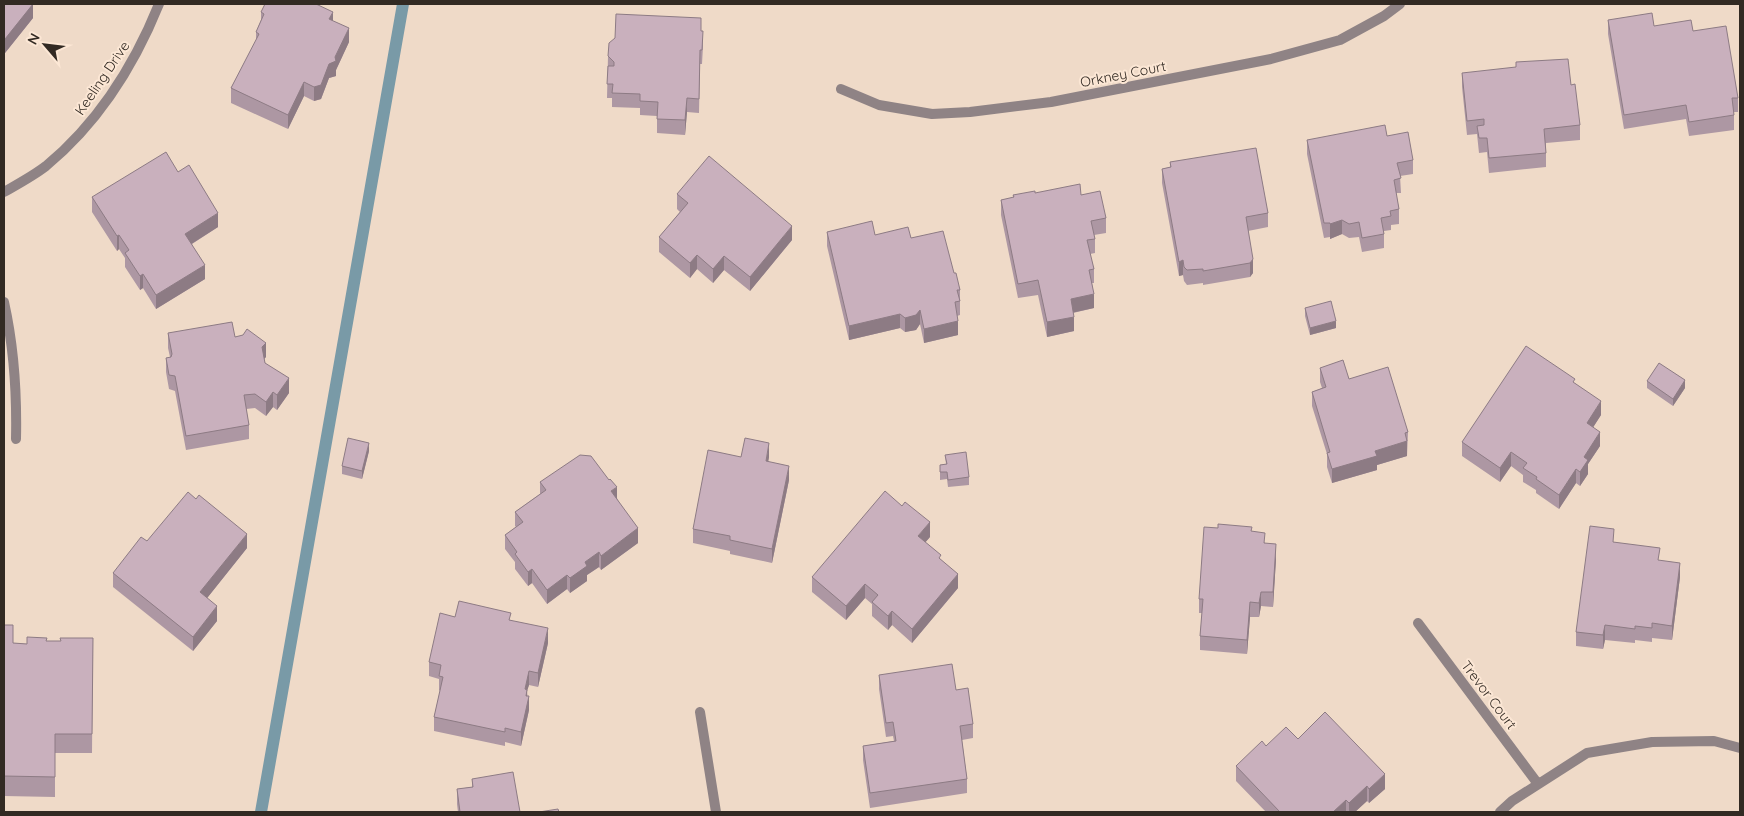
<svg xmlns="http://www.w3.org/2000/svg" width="1744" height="816" font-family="Quicksand,sans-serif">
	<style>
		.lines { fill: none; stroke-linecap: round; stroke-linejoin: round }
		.stream { stroke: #799aa7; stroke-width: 12 }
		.street { stroke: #8f8385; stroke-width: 10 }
		.wall { fill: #ad97a3 }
		.shaded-wall { fill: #8d7b84 }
		.building { fill: #c9b0bd; stroke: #8d7b84 }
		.labels { text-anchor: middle; stroke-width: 4; stroke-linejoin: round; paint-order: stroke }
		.street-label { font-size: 14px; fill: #322a23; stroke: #fce7d5 }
	</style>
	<rect width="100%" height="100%" fill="#efdac8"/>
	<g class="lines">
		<path class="stream" d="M261,812L403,4"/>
		<path class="street" d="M841,89L879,105L932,114L970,112L1051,102L1271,59L1340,40L1384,16L1400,4
			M4,192C18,184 33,176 46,166C98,123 134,66 159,4
			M4,302C14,347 17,392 16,439
			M1418,623L1538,784
			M700,712L716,812
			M1500,812L1512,801L1587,753L1652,742L1714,741L1740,748"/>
	</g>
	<path class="wall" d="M4,4L33,5V18L5,53L4,52Z
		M261,12L333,21L349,42L336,70V76L329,78L321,99L314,101L304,96L288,129L231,103V88L256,41V32L261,20Z
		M1608,20L1693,31L1738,98V112H1734V130L1689,136L1686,119L1624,129L1608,34Z
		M701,31L703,46L702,64H700L699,113L687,112L685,135L657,133V116L640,115V108L612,107V98H607L608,56Z
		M1462,73L1571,85L1580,125V140L1546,143V167L1489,173L1487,152L1479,153L1477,134L1467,135L1462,87Z
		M1387,136L1413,160V174L1400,176L1401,193H1396L1399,209V224L1391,225V230L1384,231V248L1362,252L1359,237L1349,238L1342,234L1330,239V237L1324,238L1307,154V140Z
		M1170,162L1268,213V227L1248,231L1253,273L1250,277L1203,285V283L1187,285L1184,281L1183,275L1179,276L1162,183V169L1170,167Z
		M178,172L218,227L192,244L205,279L156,309L143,288L140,290L125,267V258L119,249L117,251L92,212V197Z
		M1035,193L1081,195L1106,218V233L1094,235L1095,239V253L1090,254L1094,269V283H1092L1094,308L1073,313L1074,331L1047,337L1038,295L1018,298L1001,215V200L1013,198V195Z
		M677,194L792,240L750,291L724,270L713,283L697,269L690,278L659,252V237L680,212L677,209Z
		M827,232L911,238L954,273L960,290V315L957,316L958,335L924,343L920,324L916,330L905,332L900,328L849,340L827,246Z
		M1305,308L1336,328L1310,335L1305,316Z
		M168,333L235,337L266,357L264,359L265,363L289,393L277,410L273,407L266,416L255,408L246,409L249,425V439L186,450L175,391L169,389L166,372V358L170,357L168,348Z
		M1320,368L1349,379L1408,432L1407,456L1377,465V470L1332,483L1327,467V454L1312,406V392L1322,388L1320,382Z
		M1647,381L1685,388L1673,406L1647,388Z
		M1575,383L1601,415L1593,427L1600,446L1588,464V474L1580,486L1576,483L1559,509L1536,493V490L1523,482V475L1511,466L1500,482L1462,456V442Z
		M369,451L362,479L342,474V466Z
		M945,455L969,477V485L948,487L947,479L940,480V465L946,464Z
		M741,457H769L768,461L789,480L772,563L730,554V551L693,543V529Z
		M540,482L617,498L638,543L601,570L599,567L587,575V581L570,593L567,589L547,604L532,583L528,586L515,569V562L505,549V535L516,527L515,526V512L540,494Z
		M1252,531L1265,543L1276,559L1273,607L1261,606L1259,617H1250L1247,654L1200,650V636L1202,613H1199V599Z
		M930,537L925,542L941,560L958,588L912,643L892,625L888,630L872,616V604L865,598L846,620L812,592V577Z
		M147,541L247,548L207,598L217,621L193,651L113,587V573Z
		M1614,543L1660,561L1680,577L1672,640L1652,638V642L1635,640V643L1605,640L1603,649L1576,646V632Z
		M455,617L511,620L548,643L538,687L529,685L527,691L529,710L521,746L505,742V746L434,731V717L440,691L439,690V679L429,676V662Z
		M4,625L13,643L27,644L47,641H60L93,638L92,753H55V797L4,796Z
		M879,675L956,690L973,724V738L962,740L967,779V793L870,808L863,760V746L894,741L893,736L886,737L879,689Z
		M1298,739L1385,789L1369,803L1367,801L1355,812H1266L1236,781V766L1266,746Z
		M472,779L520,812H458L457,804V789L472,787Z"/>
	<path class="shaded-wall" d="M26,4H34L33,5V18L5,53V39Z
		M333,12V26L329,19Z
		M349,28V42L336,70V76L329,78L321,99L314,101V87L329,64L335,57Z
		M304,82V96L288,129V115Z
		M687,98V112L685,135V120Z
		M218,213V227L185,248V234Z
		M1342,220V234L1330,239V224Z
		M792,226V240L750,291V277Z
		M119,235V249L117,251V236Z
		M697,255V269L690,278V263Z
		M724,256V270L713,283V269Z
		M1253,259V273L1250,277V263Z
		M1183,260V275L1179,276V262Z
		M205,265V279L156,309V295Z
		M143,274V288L140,290V276Z
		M1094,294V308L1071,313V299Z
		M920,310V324L916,330L905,332V318Z
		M900,314V328L849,340V326Z
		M1074,317V331L1047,337V322Z
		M958,321V335L924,343V329Z
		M1336,321V328L1310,335V328Z
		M266,343V357L262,361V347Z
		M289,378V393L277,410V395Z
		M1685,380V388L1673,406V399Z
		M273,392V407L266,416V402Z
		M1601,401V415L1587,437V423Z
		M1600,432V446L1588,464V474L1580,486V472L1584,457Z
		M1407,441V456L1377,465V470L1332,483V469L1375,451Z
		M369,443V451L362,479V471Z
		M769,443V457L766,475V461Z
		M1511,452V466L1500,482V468Z
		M789,466V480L772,563V549Z
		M1576,469V483L1559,509V495Z
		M617,487V501L611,491Z
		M930,522V537L918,551V536Z
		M638,528V543L601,570V556Z
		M247,534V548L200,607V592Z
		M1276,544V559L1273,607V592Z
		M599,552V567L587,575V581L570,593V578L585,562Z
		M1680,563V577L1672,640V626Z
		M532,569V583L528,586V572Z
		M958,574V588L912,643V629Z
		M567,575V589L547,604V590Z
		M865,584V598L846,620V606Z
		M1261,592V606L1259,617V603Z
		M1250,602V617L1247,654V640Z
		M217,606V621L193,651V637Z
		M892,611V625L888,630V616Z
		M1605,625V640L1603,649V635Z
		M548,628V643L538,687V673Z
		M529,671V685L527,691V702L529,696V710L521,746V732L525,689Z
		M1385,774V789L1369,803V789Z
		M1367,786V801L1355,812H1349V803Z
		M1346,800V812H1333Z"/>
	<path class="building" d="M4,4H33L5,39L4,38Z
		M265,4H316L333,12L329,19L349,28L335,57L336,61L329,64L321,85L314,87L304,82L288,115L231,88L259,34L256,32L264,14L261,12Z
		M1652,13L1654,26L1691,20L1693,31L1726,26L1738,98H1732L1734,115L1689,122L1686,105L1624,115L1608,20Z
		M616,14L701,18V31H703L702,50H700L699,99L687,98L685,120L657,119L658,102L640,101V94L612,93L613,84H607L608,66H614V62L608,56L609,43L615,38Z
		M1568,59L1571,85L1575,84L1580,125L1544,129L1546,153L1489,158L1487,138H1479L1477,126L1484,125V119L1467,121L1462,73L1516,67V62Z
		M1385,125L1387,136L1408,132L1413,160L1397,163L1401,178L1394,180L1399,209L1390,211L1391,216L1381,218L1384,234L1362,238L1359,222L1349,224L1342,220L1330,224V223H1324L1307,140Z
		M1256,148L1268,213L1246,217L1253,259L1250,263L1203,271V269L1187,270L1184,267L1183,260L1179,262L1162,169L1171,167L1170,162Z
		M166,152L178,172L189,165L218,213L185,234L205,265L156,295L143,274L140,276L125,253L129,250L119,235L117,236L92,197Z
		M709,156L792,226L750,277L724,256L713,269L697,255L690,263L659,237L688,203L677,194Z
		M1080,184L1081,195L1100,191L1106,218L1091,221L1095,239L1087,240L1094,269L1089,270L1094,294L1071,299L1074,317L1047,322L1038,280L1018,284L1001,200L1014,197L1013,195L1035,191V193Z
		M872,221L875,235L908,227L911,238L943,231L954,273H956L960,290H957L960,301L955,302L958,321L924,329L920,310L916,315L905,318L900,314L849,326L827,232Z
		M1331,301L1336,321L1310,328L1305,308Z
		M232,322L235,337L243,335L247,329L266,343L262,347L265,363L289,378L277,395L273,392L266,402L255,394L244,395L249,425L186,436L175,376L169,375L166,358L171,357L172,354L168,333Z
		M1526,346L1575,379L1573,382L1601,401L1587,423L1600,432L1584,457L1588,460L1580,472L1576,469L1559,495L1536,479L1537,477L1523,468L1527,463L1511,452L1500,468L1462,442Z
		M1343,360L1349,379L1388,367L1408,432L1405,433L1407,441L1375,451L1377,456L1332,469L1327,453L1330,452L1312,392L1326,387L1320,368Z
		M1659,363L1685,380L1673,399L1647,381Z
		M348,438L369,443L362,471L342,466Z
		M745,438L769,443L766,461L789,466L772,549L730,540V536L693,529L708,450L741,457Z
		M966,452L969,477L948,480L947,472H940V465L947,464L945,455Z
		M580,455L591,456L609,480L610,479L617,487L611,491L638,528L601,556L599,552L585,562L587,566L570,578L567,575L547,590L532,569L528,572L515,554L517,552L505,535L523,522L515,512L546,490L540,482Z
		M885,491L902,506L905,502L930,522L918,536L941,555L939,558L958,574L912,629L892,611L888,616L872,602L878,595L865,584L846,606L812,577Z
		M188,492L196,499L199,495L247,534L200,592L217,606L193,637L113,573L141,537L147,541Z
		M1218,524L1252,527L1251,531L1265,533L1264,543L1276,544L1273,592H1261L1259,603L1250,602L1247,640L1200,636L1203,599H1199L1204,527L1218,528Z
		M1590,526L1614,529L1613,542L1660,548L1658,560L1680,563L1672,626L1652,623V628L1635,626V629L1605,625L1603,635L1576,632Z
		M459,601L511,613L509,620L548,628L538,673L529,671L525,689L527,690L526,696H529L521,732L505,728V732L434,717L443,677L439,676L441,665L429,662L440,613L455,617Z
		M4,625H13V643L27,644V637L47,638L46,641H61L60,638H93L92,734H55V777L4,776Z
		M952,664L956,690L968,688L973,724L960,726L967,779L870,793L863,746L896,741L893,722L886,723L879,675Z
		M1325,712L1385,774L1369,789L1367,786L1349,803L1346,800L1333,812H1280L1236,766L1262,741L1266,746L1286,727L1298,739Z
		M513,772L520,812H460L457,789L473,787L472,779Z
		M558,809L559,812H539Z"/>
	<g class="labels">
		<g class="street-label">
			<text transform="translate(1123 74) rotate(-11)" y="5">Orkney Court</text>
			<text transform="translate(102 78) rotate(-56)" y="5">Keeling Drive</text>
			<text transform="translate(1489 695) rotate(53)" y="5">Trevor Court</text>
		</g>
	</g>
	<rect width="1744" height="816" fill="none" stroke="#322a23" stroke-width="10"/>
	<g transform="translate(45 45) rotate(298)" stroke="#fce7d5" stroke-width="4" paint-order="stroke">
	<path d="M0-4L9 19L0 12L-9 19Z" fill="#322a23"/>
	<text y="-8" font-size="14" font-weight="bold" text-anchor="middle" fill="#322a23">N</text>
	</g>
</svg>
